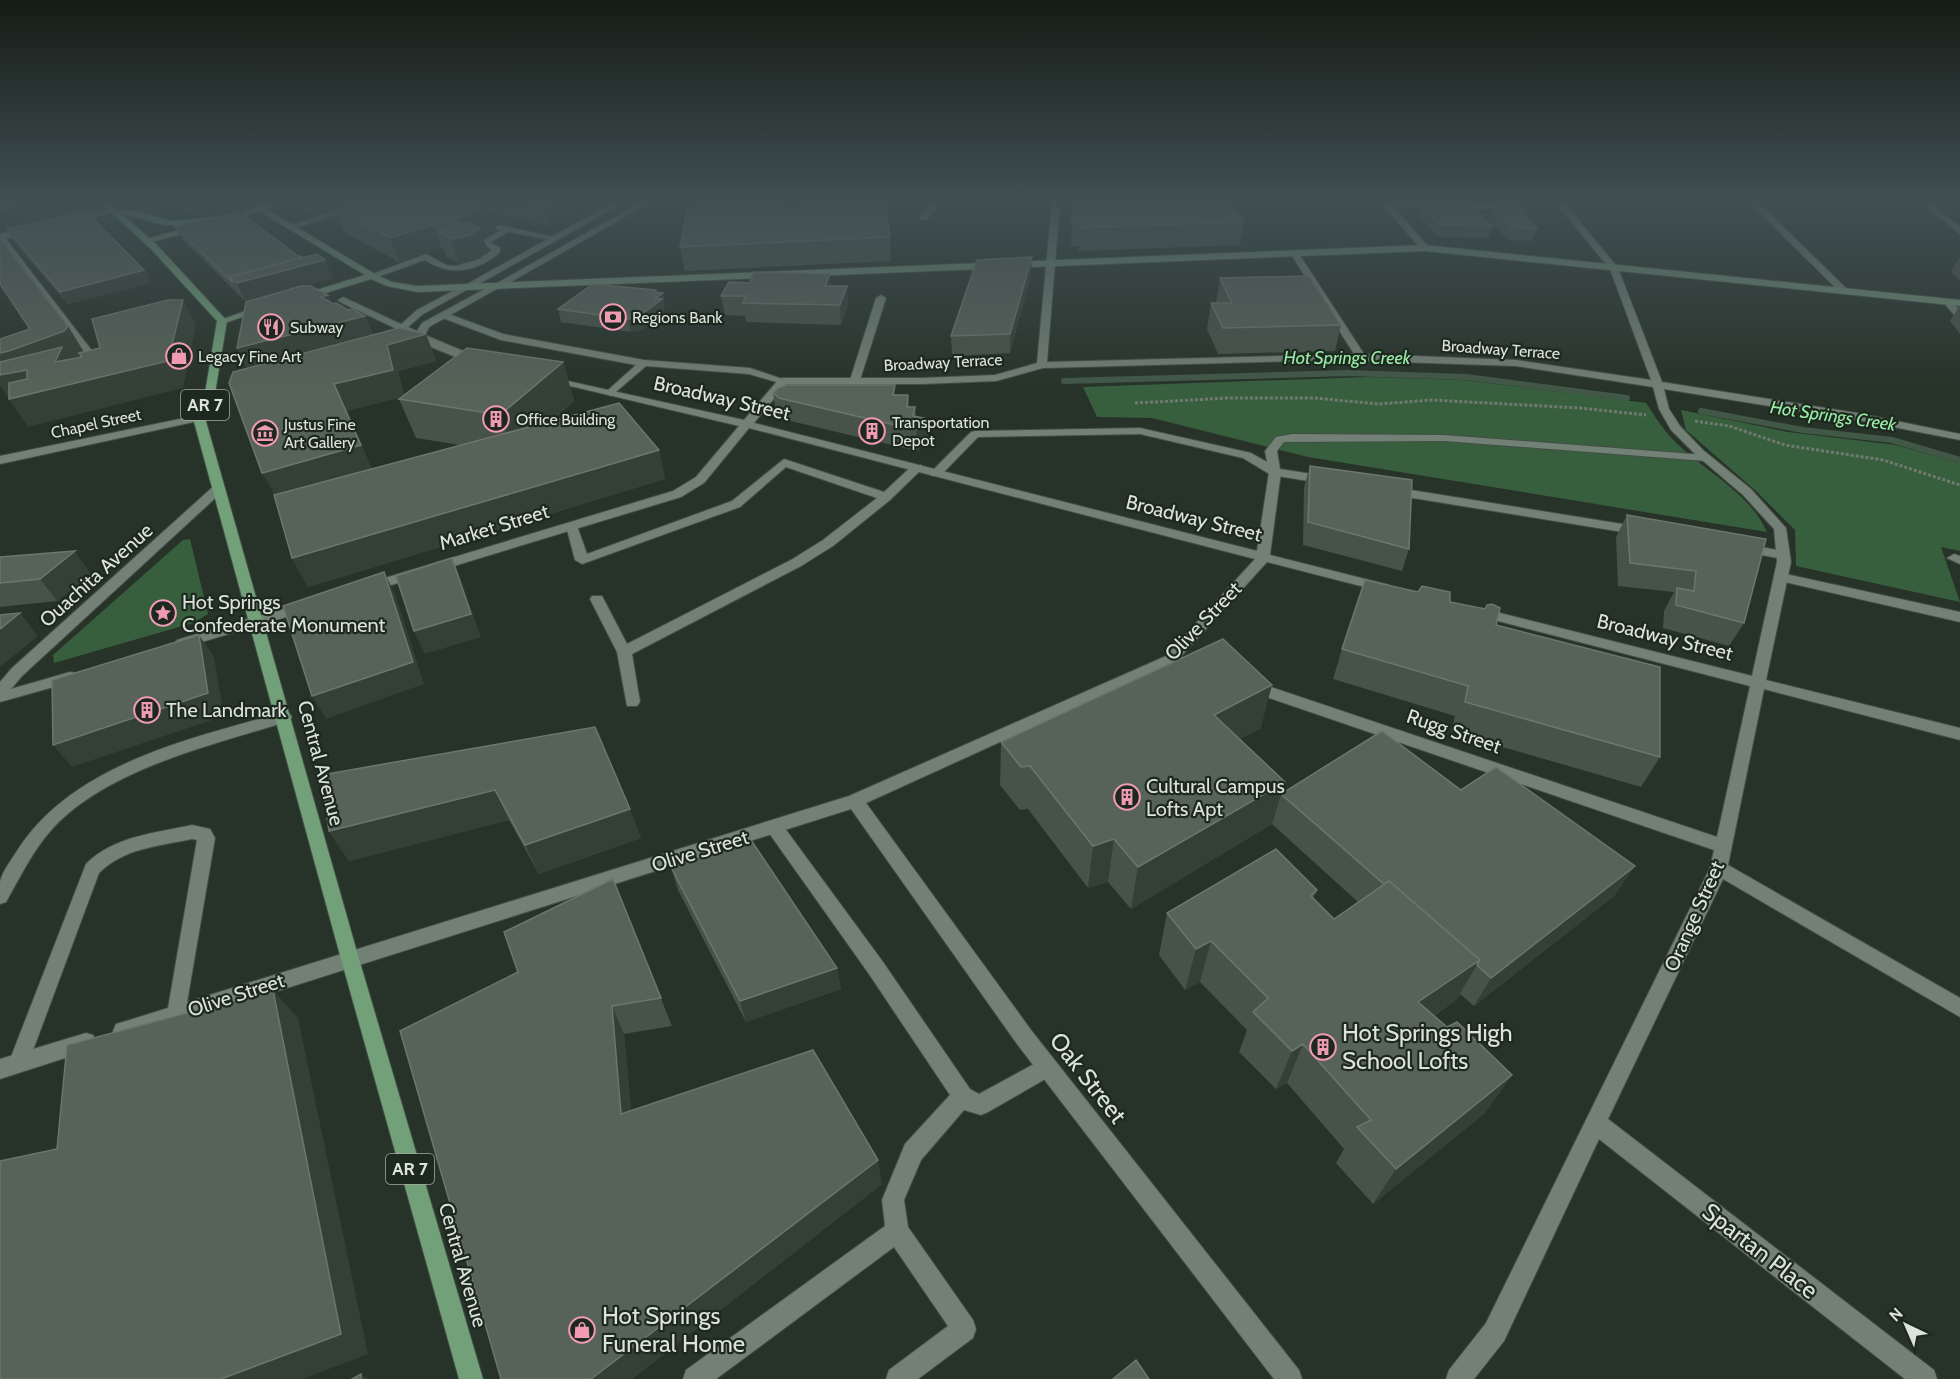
<svg xmlns="http://www.w3.org/2000/svg" width="1960" height="1379" font-family="Cabin,sans-serif">
	<style>
		.green { fill: #375f3e }
		.lines { fill: none; stroke-linecap: round; stroke-linejoin: round }
		.stream { stroke: #425846; stroke-width: 6 }
		.service-casing { stroke: #444e46; stroke-width: 2 }
		.minor-casing { stroke: #444e46; stroke-width: 2 }
		.tertiary-casing { stroke: #444e46; stroke-width: 2 }
		.secondary-casing { stroke: #444e46; stroke-width: 2 }
		.primary-casing { stroke: #444e46; stroke-width: 2 }
		.path { stroke: #707a71; stroke-width: 3; stroke-dasharray: 3 2; stroke-linecap: butt }
		.service { fill: #738075; fill-rule: evenodd }
		.minor { fill: #738075; fill-rule: evenodd }
		.tertiary { fill: #738075; fill-rule: evenodd }
		.secondary { fill: #729077; fill-rule: evenodd }
		.primary { fill: #71a079; fill-rule: evenodd }
		.wall { fill: #475248; fill-rule: evenodd }
		.shaded-wall { fill: #343f35 }
		.building { fill: #576258; stroke: #6c766d; stroke-width: 1.5 }
		.labels { text-anchor: middle; stroke-width: 4.5; stroke-linejoin: round; paint-order: stroke }
		.far-poi-label { font-size: 16px; fill: #dce3dc; stroke: #1d281e; text-anchor: start }
		.far-street-label { font-size: 16px; fill: #dce3dc; stroke: #1d281e }
		.far-water-label { font-size: 18px; font-style: italic; fill: #99eca7; stroke: #1d281e }
		.shield { fill: #1d281e; stroke: #a3aba3; stroke-width: 1.5 }
		.shield-label { font-size: 18px; font-weight: bold; fill: #dce3dc }
		.street-label { font-size: 20px; fill: #dce3dc; stroke: #1d281e }
		.poi-label { font-size: 20px; fill: #dce3dc; stroke: #1d281e; text-anchor: start }
		.near-poi-label { font-size: 24px; fill: #dce3dc; stroke: #1d281e; text-anchor: start }
		.near-street-label { font-size: 24px; fill: #dce3dc; stroke: #1d281e }
	</style>
	<rect width="100%" height="100%" fill="#273228"/>
	<path class="green" d="M1367,377L1464,380L1646,403C1653,413 1660,425 1668,434C1698,469 1747,488 1767,532L1308,457L1152,418L1097,417L1083,387Z
		M1681,410L1788,432L1896,445L1960,463V551L1941,547L1960,602L1796,566L1795,530L1756,491L1686,430Z
		M190,539L208,614L193,623L54,663L53,655L183,540Z"/>
	<g class="lines">
		<path class="stream" d="M1064,381L1348,373L1466,377L1627,398
			M1701,411L1803,430L1892,440L1960,460"/>
		<g class="service-casing">
			<path id="service" d="M364,201H377L293,229L286,227Z
				M464,201H476L458,210L460,215H454L449,209Z
				M935,201H944L926,220H920V216Z
				M1508,201H1516V205L1501,209L1387,207L1383,205L1387,203L1501,205Z
				M499,225L560,238L556,241L509,232L490,242L500,248V252C478,272 450,277 425,260L375,278L367,276L426,254L446,265L456,266L476,260L492,250L480,242L500,231L495,228Z
				M0,234L3,235L93,352L83,363L73,366L68,363L83,352L0,243Z
				M881,295L886,298L860,380L851,382L850,380L876,298Z
				M343,297L405,326L407,328L399,330L340,302L338,300Z
				M1948,299L1960,310V319L1957,318L1943,302Z
				M440,313H446L503,334L644,360L750,368L788,381L783,384L749,374L646,366L611,396L606,393L607,391L636,365L501,340L440,317Z
				M1140,428L1251,453L1267,462L1265,451L1276,437L1292,434L1444,435L1706,455L1712,458L1706,461L1444,441L1284,442L1277,451L1280,469L1331,477L1333,480L1327,484L1271,475L1243,458L1140,434L978,437L940,476H932L930,473L971,432L975,431Z
				M784,459L884,492L913,465H921L923,468L890,500L833,546L801,566L632,654L640,702L637,706H627L617,652L590,599L592,596H602L627,644L791,560L823,540L877,498L786,467L740,507L582,564L575,560L566,526L572,522L576,523L587,554L732,501Z
				M1392,487L1641,527L1647,531L1641,535L1388,494L1386,491Z
				M1745,544L1783,551L1790,555L1783,559L1740,551L1739,548L1740,545Z
				M1954,554L1960,556V564L1947,558Z
				M1781,573L1960,612V622L1776,580L1774,577Z
				M284,712L289,713L292,717L289,721C213,745 109,768 53,828C33,850 20,877 6,902L0,904C0,897 0,889 0,882C2,872 10,862 15,854C70,764 190,739 284,712Z
				M775,821L781,823L883,962L970,1089L979,1094L1047,1057L1054,1060L1057,1067L1054,1074L988,1112L981,1115L964,1110L921,1160L904,1200L908,1227L973,1320L976,1329L973,1338L918,1379H886L889,1370L948,1326L894,1247L716,1379H683L686,1370L885,1226L882,1200L905,1144L950,1095L869,974L769,833L767,828L769,823Z
				M192,825L210,829L215,838L184,1020L177,1023L170,1020L167,1014L197,840L192,839C159,846 124,848 99,873L26,1069L19,1072L12,1069L9,1062L86,864C114,836 155,833 192,825Z"/>
		</g>
		<g class="minor-casing">
			<path id="minor" d="M1052,201H1060L1047,362L1354,354L1291,254L1295,251L1299,254L1364,354L1516,360L1651,380L1610,269L1554,201H1563L1618,268L1662,382L1857,413L1960,434V440L1857,420L1664,389L1669,409L1680,426L1703,450L1751,489L1786,528L1791,562L1766,680L1960,728V740L1764,689L1728,865L1960,998V1017L1723,879L1608,1119L1934,1370L1937,1379H1905L1599,1139L1504,1341L1474,1379H1446L1449,1370L1486,1323L1710,868L1714,850L1246,690L1244,686L1246,682H1256L1717,837L1750,686L1475,615L1473,612L1480,608L1752,676L1777,562L1774,529L1743,495L1695,454L1671,430L1659,409L1653,387L1516,366L1339,360L1043,368L996,381L922,384H786L754,423L1257,551L1269,472L1275,468L1279,469L1281,472L1270,555L1389,585L1391,588L1384,592L1267,562L1176,662L866,803L1031,1030L1299,1370L1302,1379H1274L1017,1044L851,809L123,1040L116,1038L113,1031L116,1024L123,1022L849,796L1166,656L1255,559L749,428L704,483L681,497L375,590H365L363,587L365,584L673,491L696,477L739,426L545,380V376L744,420L779,379L783,378H922L995,375L1037,363Z
				M1379,201H1388L1428,246V250H1422Z
				M1748,201H1757L1847,289V293H1841Z
				M1919,201H1928L1960,227V234Z
				M113,208L117,210L116,212L70,222L66,220Z
				M29,227L33,230L32,232L0,240V234Z
				M494,284L502,286L429,327L425,335L480,358V362C465,364 408,338 397,328L417,310L462,286L470,288L423,314L408,327L417,331L422,323Z
				M199,415L203,416V420L0,464V456Z
				M304,603L309,604L311,607L309,610L257,626L250,621L252,618Z
				M86,1033L93,1035L96,1042L93,1049L0,1079V1059Z"/>
		</g>
		<g class="tertiary-casing">
			<path id="tertiary" d="M616,201H627L468,290L460,288Z
				M643,201H653L500,288L492,286Z
				M219,484L225,488L223,491L22,676L11,689L70,672L75,673L77,677L75,681L0,702V682L12,668L215,485Z
				M257,616L262,618L264,621L262,624L182,648L175,643L177,640Z"/>
		</g>
		<g class="secondary-casing">
			<path id="secondary" d="M273,201H286L266,209L375,274L392,282L417,286L1425,245L1960,300V306L1425,251L417,292L387,286L371,279L303,300L300,299V295L365,275L259,211L225,222L221,220Z
				M196,225L200,228L199,230L147,243L143,240Z
				M260,306L268,308L225,323L217,321Z"/>
		</g>
		<g class="primary-casing">
			<path id="primary" d="M99,201H108L117,210L138,211L170,221L218,217L222,219L218,221C202,223 185,226 170,225C153,225 140,216 123,215L157,245L227,321L215,393L205,418L359,959L483,1379H459L341,959L193,418L205,393L217,321L151,249Z"/>
		</g>
		<path class="path" d="M1135,403L1229,398H1314L1378,404L1432,400L1580,408L1646,415
			M1695,421L1729,426L1785,445L1883,460L1960,485"/>
		<use href="#service" class="service"/>
		<use href="#minor" class="minor"/>
		<use href="#tertiary" class="tertiary"/>
		<use href="#secondary" class="secondary"/>
		<use href="#primary" class="primary"/>
	</g>
	<path class="wall" d="M175,201H210L214,209L190,214L176,203Z
		M297,201H346L313,213L298,204Z
		M486,201H594L550,225L490,213Z
		M685,201H899L886,212L890,237L891,261L685,271L680,247L687,213Z
		M1422,204L1492,226L1488,238L1437,237L1419,215Z
		M467,205L487,207L494,230L482,235L488,253L481,256L482,258L459,263L446,256L444,250L442,249L399,262L344,232L335,209Z
		M1492,207L1537,229L1532,241L1508,240L1488,219Z
		M1244,222L1240,245L1079,251V246H1071L1072,223Z
		M175,227L298,256L333,278L305,286L328,295L332,304L365,316L373,335L426,334L436,361L398,371L404,396L563,362L574,401L552,421L659,450L665,479L308,587L292,558L274,495L247,368L237,348L246,302L182,239ZM401,397L399,399L416,438L460,445L372,469L346,411Z
		M7,229L151,283L68,304L14,242Z
		M1959,258H1960V281L1951,271Z
		M1031,275L1010,353L952,356L951,336Z
		M1220,278L1341,325L1335,351L1218,354L1207,329L1211,303H1216Z
		M831,286H847L848,306L841,325L746,322L745,316L725,315L721,296Z
		M656,290V292L663,293L665,306L663,308L664,312L641,330L631,332L561,322L558,309Z
		M1960,305V334L1950,321Z
		M773,393L908,395L909,407H915L916,416L928,440L917,451L782,419L776,414Z
		M1310,466L1409,549L1402,571L1303,545L1304,487Z
		M1627,515L1766,539L1744,623L1729,646L1663,628L1664,611L1674,592L1618,586L1616,537Z
		M0,557L91,574L57,601L0,607Z
		M1450,602L1496,625L1660,757L1641,787L1451,732L1455,716L1333,679L1342,649Z
		M595,727L641,838L539,874L509,820L349,861L329,831Z
		M1261,728L1240,739L1285,782L1281,794L1461,790L1635,866L1614,896L1474,1006L1460,994L1456,1000L1434,1016L1447,1027L1512,1075L1485,1113L1373,1204L1336,1163L1344,1149L1287,1083L1276,1089L1239,1052L1247,1030L1200,982L1185,990L1159,955L1167,913L1317,890L1313,898L1334,919L1358,902L1272,824L1131,909L1108,882L1088,888L1028,809L1020,810L1000,785L1001,742Z
		M671,867L837,968L841,989L746,1022L678,890Z
		M613,879L672,1026L624,1034L631,1110L882,1184L632,1379L518,972Z"/>
	<path class="shaded-wall" d="M39,201H73L79,212L0,230V210Z
		M190,201H210L214,209L190,214L184,203Z
		M308,201H346L313,213Z
		M557,201H594L550,225L545,207Z
		M790,201H805L808,220L785,227L783,204Z
		M855,201H899L873,222L844,226L842,203Z
		M487,207L494,230L482,235L488,253L481,256L482,258L459,263L451,239L453,219Z
		M433,225L442,249L399,262L390,238Z
		M1032,257L1031,275L1010,353V334Z
		M325,260L333,278L246,303L237,283Z
		M144,270L151,283L68,304L60,292Z
		M830,274L832,293L825,286Z
		M847,286L848,306L841,325L840,305Z
		M656,290L657,297L663,293L665,306L663,308L664,312L641,330L631,332L628,319Z
		M328,295L336,315L321,297Z
		M183,300L196,325L183,388L28,427L0,386V353L68,326L84,352L80,357L78,373Z
		M365,316L373,335L248,369L237,348Z
		M426,334L436,361L398,371L404,397L346,411L334,384L387,345Z
		M563,362L574,401L514,454L500,415Z
		M928,419V440L917,451L916,430Z
		M361,445L374,473L278,501L262,473Z
		M659,450L665,479L308,587L292,558Z
		M75,551L91,574L57,601L40,579Z
		M452,558L461,580L481,637L425,654L414,631Z
		M384,572L395,594L424,684L326,719L312,696Z
		M20,613L38,636L0,667V629Z
		M199,635L214,657L224,716L72,767L53,745Z
		M1272,685L1261,728L1205,758L1214,715Z
		M1285,782L1272,824L1131,909L1138,867Z
		M495,790L509,820L349,861L329,831Z
		M630,809L641,838L539,874L525,845Z
		M1114,839L1108,882L1088,888L1093,846Z
		M1635,866L1614,896L1474,1006L1491,978Z
		M1211,941L1200,982L1185,990L1196,949Z
		M1480,960L1456,1000L1397,1041L1418,1002Z
		M837,968L841,989L746,1022L740,1001Z
		M273,990L298,1018L368,1354L303,1379H221Z
		M612,1006L624,1034L634,1140L621,1114Z
		M1303,1044L1287,1083L1276,1089L1292,1051Z
		M1512,1075L1485,1113L1373,1204L1396,1169Z
		M878,1160L882,1184L632,1379H591Z
		M361,1374L368,1379H361Z"/>
	<path class="building" d="M0,201H39L0,210Z
		M361,201H460L467,205L487,207L453,219L462,224L468,222L481,229L472,232L475,234L451,239L438,232L444,230L433,225L390,238L335,209Z
		M513,201H557L545,207Z
		M695,201H790L783,204L703,206Z
		M1074,201H1228L1244,222L1080,228V222L1072,223Z
		M1467,202L1492,226L1440,225L1422,204Z
		M885,203L890,237L680,247L687,212Z
		M1492,207H1519L1537,229L1512,227Z
		M85,211L144,270L60,292L7,229Z
		M239,212L298,256L303,257L230,277L233,283L175,227Z
		M0,239L68,326L64,331L9,351L0,353V339L30,329L0,284Z
		M317,254L325,260L237,283L230,277Z
		M1032,257L1010,334L951,336L977,260Z
		M754,272L830,274L825,286H847L840,305L743,303L746,296H721L729,282L749,283Z
		M1309,276L1341,325L1223,328L1211,303H1232L1220,278Z
		M593,284L656,290L654,292L663,293L656,298L662,299L638,317L628,319L558,309Z
		M301,286H311L328,295L321,297L333,304L336,303L348,310L352,309L365,316L237,348L246,302Z
		M168,300H183L168,361L9,399V383L27,379V370L0,375V362L62,347L55,362L82,357L79,353L100,348L92,319Z
		M399,328L426,334L387,345L393,370L334,384L361,445L262,473L229,383L233,372Z
		M467,348L563,362L500,415L399,399Z
		M787,385H895L893,395H908L907,407H915L913,416L928,419L916,430L779,398L773,393L778,388Z
		M619,403L659,450L292,558L274,495Z
		M1310,466L1412,480L1409,549L1308,522Z
		M1627,515L1766,539L1744,623L1676,605L1677,588L1694,591L1696,571L1630,563Z
		M75,551L40,579L0,583V557Z
		M452,558L471,614L414,631L396,576Z
		M384,572L413,662L312,696L283,606Z
		M1365,580L1418,592L1422,586L1450,592V602L1485,609L1487,605L1492,604L1500,608L1496,625L1660,667V757L1465,702L1468,686L1342,649Z
		M20,613L0,629V615Z
		M199,635L208,693L53,745L52,680Z
		M1223,639L1272,685L1214,715L1285,782L1138,867L1114,839L1093,846L1030,766L1021,767L1001,742Z
		M595,727L630,809L525,845L495,790L329,831L321,775Z
		M1382,731L1461,790L1496,767L1635,866L1491,978L1477,965L1480,960L1389,881L1384,884L1281,794Z
		M751,840L837,968L740,1001L671,867Z
		M1276,849L1317,890L1311,896L1334,919L1389,881L1480,960L1418,1002L1447,1027L1457,1022L1512,1075L1396,1169L1357,1127L1371,1120L1303,1044L1292,1051L1253,1012L1268,998L1211,941L1196,949L1167,913Z
		M613,879L661,998L612,1006L621,1114L813,1050L878,1160L591,1379H501L400,1031L518,972L504,932Z
		M273,990L341,1334L221,1379H0V1161L57,1149L67,1045Z
		M1136,1360L1149,1379H1113Z
		M361,1374V1379H352Z"/>
	<linearGradient id="sky" x2="0" y2="1"><stop stop-color="#151c16"/><stop offset="0.51" stop-color="#414f53"/><stop offset="1" stop-color="#414f53" stop-opacity="0"/></linearGradient>
	<rect width="1960" height="394" fill="url(#sky)"/>
	<defs>
		<g id="bank-ring" transform="scale(1.35)"><circle r="9.5" fill="#1d281e" stroke="#f09ab6" stroke-width="1.5"/><path d="M-6-4H6V4H-6ZM0-2.3a2.3 2.3 0 1 0 0 4.6a2.3 2.3 0 1 0 0-4.6Z" fill="#f09ab6"/></g>
		<g id="restaurant-ring" transform="scale(1.35)"><circle r="9.5" fill="#1d281e" stroke="#f09ab6" stroke-width="1.5"/><path d="M-5-6h1v4h1v-4h1v4h1v-4h1v5L-1.5 .5V6h-2V.5L-5-1ZM5-6V6H3V1.5H1.5Q1.5-4 5-6Z" fill="#f09ab6"/></g>
		<g id="shop-ring" transform="scale(1.35)"><circle r="9.5" fill="#1d281e" stroke="#f09ab6" stroke-width="1.5"/><path d="M-5-2.5h2.3a2.7 3.5 0 0 1 5.4 0H5L5.5 6h-11ZM-1.5-2.5h3a1.5 2.3 0 0 0-3 0Z" fill="#f09ab6"/></g>
		<g id="building-ring" transform="scale(1.35)"><circle r="9.5" fill="#1d281e" stroke="#f09ab6" stroke-width="1.5"/><path d="M-4-6H4V6H1V3H-1V6H-4ZM-2.5-4.3h1.7v1.8h-1.7ZM.8-4.3h1.7v1.8H.8ZM-2.5-1h1.7V.8h-1.7ZM.8-1h1.7V.8H.8Z" fill="#f09ab6"/></g>
		<g id="museum-ring" transform="scale(1.35)"><circle r="9.5" fill="#1d281e" stroke="#f09ab6" stroke-width="1.5"/><path d="M0-6L6-3V-2H-6V-3ZM-5-1h2V3h-2ZM-1-1h2V3h-2ZM3-1h2V3H3ZM-6 4H6V6H-6Z" fill="#f09ab6"/></g>
		<g id="sight-ring" transform="scale(1.35)"><circle r="9.5" fill="#1d281e" stroke="#f09ab6" stroke-width="1.5"/><path d="M0-6L1.8-2.2L6-1.7L2.9 1.2L3.7 5.4L0 3.3L-3.7 5.4L-2.9 1.2L-6-1.7L-1.8-2.2Z" fill="#f09ab6"/></g>
	</defs>
	<g fill-rule="evenodd">
		<use href="#bank-ring" x="613" y="317"/>
		<use href="#restaurant-ring" x="271" y="327"/>
		<use href="#shop-ring" x="179" y="356"/>
		<use href="#building-ring" x="496" y="419"/>
		<use href="#building-ring" x="872" y="431"/>
		<use href="#museum-ring" x="265" y="433"/>
		<use href="#sight-ring" x="163" y="613"/>
		<use href="#building-ring" x="147" y="710"/>
		<use href="#building-ring" x="1127" y="797"/>
		<use href="#building-ring" x="1323" y="1047"/>
		<use href="#shop-ring" x="582" y="1330"/>
	</g>
	<g class="labels">
		<g class="far-poi-label">
			<text x="632" y="323">Regions Bank</text>
			<text x="290" y="333">Subway</text>
			<text x="198" y="362">Legacy Fine Art</text>
			<text x="516" y="425">Office Building</text>
			<text x="892" y="428">Transportation<tspan x="892" dy="18">Depot</tspan></text>
			<text x="284" y="430">Justus Fine<tspan x="284" dy="18">Art Gallery</tspan></text>
		</g>
		<g class="far-street-label">
			<text transform="translate(1501 349) rotate(4)" y="6">Broadway Terrace</text>
			<text transform="translate(943 362) rotate(-3)" y="6">Broadway Terrace</text>
			<text transform="translate(96 423) rotate(-12)" y="6">Chapel Street</text>
		</g>
		<g class="far-water-label">
			<text x="1347" y="364">Hot Springs Creek</text>
			<text transform="translate(1833 416) rotate(8)" y="6">Hot Springs Creek</text>
		</g>
		<g class="shield">
			<rect x="181" y="390" width="48" height="30" rx="4.5"/>
			<rect x="386" y="1154" width="48" height="30" rx="4.5"/>
		</g>
		<g class="shield-label">
			<text x="205" y="411">AR 7</text>
			<text x="410" y="1175">AR 7</text>
		</g>
		<g class="street-label">
			<text transform="translate(722 398) rotate(13)" y="7">Broadway Street</text>
			<text transform="translate(1194 518) rotate(14)" y="7">Broadway Street</text>
			<text transform="translate(494 527) rotate(-17)" y="7">Market Street</text>
			<text transform="translate(96 575) rotate(-42)" y="7">Ouachita Avenue</text>
			<text transform="translate(1203 621) rotate(-46)" y="7">Olive Street</text>
			<text transform="translate(1665 637) rotate(14)" y="7">Broadway Street</text>
			<text transform="translate(1454 731) rotate(19)" y="7">Rugg Street</text>
			<text transform="translate(321 763) rotate(75)" y="7">Central Avenue</text>
			<text transform="translate(700 851) rotate(-17)" y="7">Olive Street</text>
			<text transform="translate(1694 916) rotate(-66)" y="7">Orange Street</text>
			<text transform="translate(236 995) rotate(-18)" y="7">Olive Street</text>
			<text transform="translate(463 1265) rotate(74)" y="7">Central Avenue</text>
		</g>
		<g class="poi-label">
			<text x="182" y="609">Hot Springs<tspan x="182" dy="23">Confederate Monument</tspan></text>
			<text x="166" y="717">The Landmark</text>
			<text x="1146" y="793">Cultural Campus<tspan x="1146" dy="23">Lofts Apt</tspan></text>
		</g>
		<g class="near-poi-label">
			<text x="1342" y="1041">Hot Springs High<tspan x="1342" dy="28">School Lofts</tspan></text>
			<text x="602" y="1324">Hot Springs<tspan x="602" dy="28">Funeral Home</tspan></text>
		</g>
		<g class="near-street-label">
			<text transform="translate(1088 1078) rotate(52)" y="8">Oak Street</text>
			<text transform="translate(1760 1251) rotate(38)" y="8">Spartan Place</text>
		</g>
	</g>
	<g transform="translate(1906 1325) rotate(316)" stroke="#1d281e" stroke-width="4.5" paint-order="stroke">
	<path d="M0-4.5L10 22L0 15L-10 22Z" fill="#dce3dc"/>
	<text y="-9" font-size="16" font-weight="bold" text-anchor="middle" fill="#dce3dc">N</text>
	</g>
</svg>
